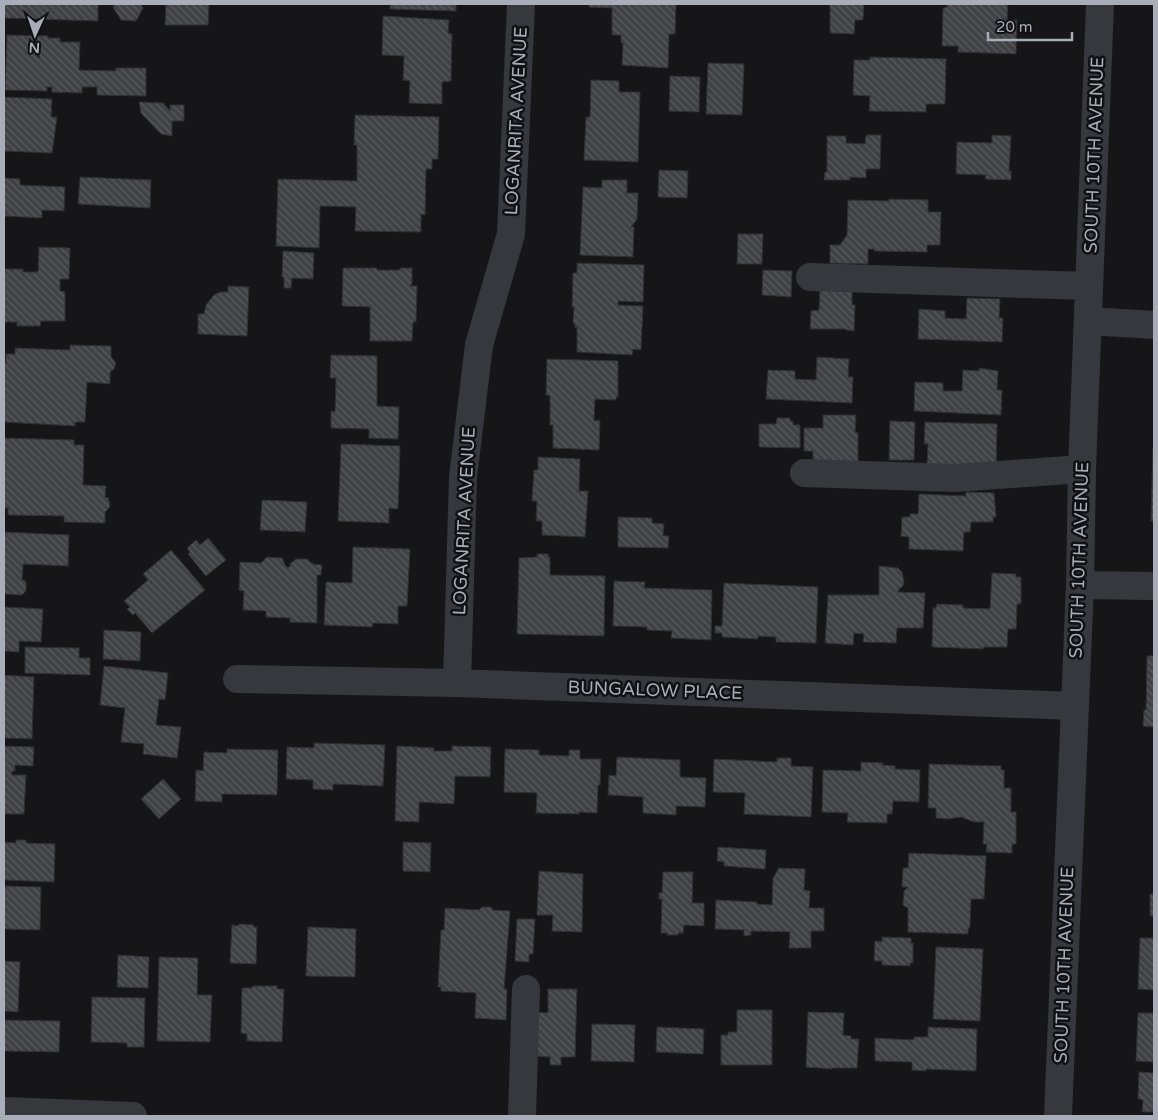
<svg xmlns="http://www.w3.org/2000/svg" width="1158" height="1120" font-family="'Varela Round',sans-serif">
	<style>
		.building { fill: url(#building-back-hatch); stroke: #303034 }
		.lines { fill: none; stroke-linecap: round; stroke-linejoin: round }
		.minor { stroke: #37383d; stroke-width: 28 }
		.labels { text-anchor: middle; stroke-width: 5; stroke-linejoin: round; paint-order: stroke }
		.street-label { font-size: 18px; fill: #a8adb8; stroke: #111113 }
	</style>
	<defs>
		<pattern id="building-back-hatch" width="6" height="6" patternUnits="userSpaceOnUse" patternTransform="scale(1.25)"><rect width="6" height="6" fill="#404145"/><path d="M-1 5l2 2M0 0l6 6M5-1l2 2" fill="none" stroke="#595a5e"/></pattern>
	</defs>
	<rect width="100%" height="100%" fill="#161618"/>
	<path class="building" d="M4,4H98V21L4,18Z
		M115,4H141L143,8L136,21L121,20L113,7Z
		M166,4H209L208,25H165Z
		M390,4H456V11L390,9Z
		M589,4H676L675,34H669L668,68L622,65L623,43H621V35H612V8L589,7Z
		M830,4H864L863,20H855L854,34L830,33Z
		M947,4H1008L1007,20H1017L1016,54L958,52V46H942L943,8L947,7Z
		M383,16L449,20L448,33L452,34L451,81L442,82V104L409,103L410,81L403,80L404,56L382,55Z
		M7,35L48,36V38H60V42H80L79,70L116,71V68H146V96L97,95V87H82V93L52,92V87H47V91L5,90Z
		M870,57L946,59L945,104H926V112L869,111L870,96L853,95L854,60H870Z
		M708,63L744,64L742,115L706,114Z
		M670,76L700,77L699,112L669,111Z
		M591,80L619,81V92H640L638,162L584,160L586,117H590Z
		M4,97L52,99L51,117H57L52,153L4,151Z
		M139,102L163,103L170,111V105H184V121H172V136L161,134L141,113Z
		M355,115L439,117L438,159H432V169H426L425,215L421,214V232L355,231L356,207L320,206L319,248L276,246L278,179L357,181V145H354Z
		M866,135H881L880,169H866V178L850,177V180H824L825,172H827V136H846V143L865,144Z
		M992,135L1011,136L1009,171H1011V180L985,179L986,175L956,174L957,142L992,143Z
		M659,170L688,171L687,198L658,197Z
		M80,177L151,180L150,208L78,204Z
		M4,178L20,179V185L65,187L64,211L42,210V218L4,216Z
		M602,180H627V193H638L637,219L631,227H634L633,257L580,255L583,187L602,188Z
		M889,199L928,200V212H941L940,245H927V252L874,251V249H868V264L830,263V245H840L847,235L848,200L889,201Z
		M738,234H763L762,264H737Z
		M39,247L70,248L69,279H60V291L65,292V321H41L40,326H17V322H5L4,326V269H23V272H38Z
		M283,251L314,253L313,279L292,278L291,288H284V277H282Z
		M577,263L644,265L643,302L618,301V305L643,306L641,350L633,349L632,355L577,352V327L575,328V324L573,323L574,307H572L573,273H577Z
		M343,268H377V270H400V268H412V283L410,286H417L416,322H413L412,341H370V307L342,306Z
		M763,270L792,271L791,297L762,295Z
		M228,286L249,287L247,336L198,334V314H204L206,305L214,295L220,292H228Z
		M820,289L852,290V305H855L854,331L846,330V329H810L811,311L819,310Z
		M967,298L1000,299L999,318H1003L1002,342L918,339L919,309L945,311V318L966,319Z
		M70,345L111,346V357L116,363L114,369L110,372V384L87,382L85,422H75V426L4,422V363H6V354H15V348L70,350Z
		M331,355L377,356V406L399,407L398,439L369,438V429L331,428V411L335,412L336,378H330Z
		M817,357L849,359L848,377H853L852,403L766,399L768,370L795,371V379L816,380Z
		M547,359L618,361V397H616V400L595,399L594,421L600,420L599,450L553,448V425H550V396L546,395Z
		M979,368L998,371L997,390H1002L1001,415L914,411L915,382L943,383V391H962L963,370L979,371Z
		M823,415H856L855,432L858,433V462H813V451H804V428H823Z
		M777,418H790V421H793V425H800V448L759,447V424H776Z
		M890,421L915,422L914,460H889Z
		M925,422L997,424L996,469L927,466L928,444H924Z
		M4,438L74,440V445H84L83,485L106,486L105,497L108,498L110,505L109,508L105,512V523L64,522V516L8,515V508H4Z
		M341,444L400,446L398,509L389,508V523L338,521Z
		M1153,448H1154V521H1151Z
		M538,457L580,459L579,491H588L585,537L542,535V521H536L537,501H532L534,470H538Z
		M966,492L994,493L996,517H993V522H971L970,532H964L963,551L909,549V537L901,536L902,517H910V514H918L919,494L966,496Z
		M262,500L307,502L305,532L260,530Z
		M618,517L652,518V523L664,524L663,536H669L668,548L618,547Z
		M4,532L69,535L68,566L23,564L22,579L26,582V591L22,595L4,594Z
		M208,538L226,560L206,576L188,554L190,552L187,548L196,540L200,545Z
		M353,547L410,549L407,606H398V624L373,623L372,627L324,625L326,582L352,583Z
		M171,550L205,590L152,633L135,613L133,615L127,609L130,607L124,601L148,580L143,574Z
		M537,554H548V557H550V575L605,576L604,636L517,634L519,558L537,557Z
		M267,557L282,558L286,567H290V564L296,559H307L313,564L322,565L321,575H317V623L290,622V618L266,617V611L243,610L244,591L239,590L240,562L261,563Z
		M879,566L898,568L902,572L904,582L903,586L899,589L898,592L925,593L923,628H897L896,643L863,642L864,634L854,633L853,645L825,643L828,595H879Z
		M992,573L1016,574V577H1021V604H1017L1016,629H1008L1007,647H984L983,649L932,647L933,608H936L937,604L963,605V608L990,609Z
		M614,581L645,582L644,588L712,590L711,640L671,638L672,631L647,630V627L613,626Z
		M724,583L818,587L816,643L776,642V637L758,636V639L722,637V633H715V626H722Z
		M4,607L43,609L41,642L19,641V652L4,651Z
		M104,630L141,632L140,661L103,659Z
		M25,647L79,648V658H90V675L25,673Z
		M1147,656H1154V727L1143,726L1144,710H1146Z
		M104,666L168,673L165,700L159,699L156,725L181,727L177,758L143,754L144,744L121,742L125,708L100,705Z
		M4,675L34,677L32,739L4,738Z
		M314,743L385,745L383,786L333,784V790L313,789V780L286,779L287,747L314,748Z
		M4,746L34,747L33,766L15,765V771H12V775H26L24,814H4Z
		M397,746L434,748V751H452V746L491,747L490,777L455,776L454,804L419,802V822L395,821Z
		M227,749L278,750L277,795L222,794V802L195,801L196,770L203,771L204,752L227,753Z
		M505,749L539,750V755L569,756V750H580V759H601L600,785H598L597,813L579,812V814L536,813L537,793L504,792Z
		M617,757L680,760V777L706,778L705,807L676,806V815L643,813V797L608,795L609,775L616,776Z
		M777,758H791V766L813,767L811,817L744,814L745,793L713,792L714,759L777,762Z
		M861,762L883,763L882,765L895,766V769L920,770L919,802L893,801L892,814H887V823L847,822L848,813L822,812L823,770L861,771Z
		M929,764L1001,766V770H1004V788H1011V812H1016V844H1012V853L986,852L987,844H983L984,822H974L961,817L948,819L936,818V808H928Z
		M163,779L181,799L159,819L141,799Z
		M16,840H26V843L55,844L54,882L4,880V842L16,843Z
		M403,842L431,843L430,872L403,871Z
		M718,847L766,850L765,869L724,866V862L717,861Z
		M909,853L986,856L984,899H971L970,927L968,929V934L908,932V908L903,905L904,891L908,887H902L903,868H908Z
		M779,868L805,869L804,890L810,891L809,908H824V931H811V948H789L790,932L751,931V935L744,936V930L715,929L716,900L757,902V904L772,905L773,878Z
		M539,871L583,874L582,932L552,931L553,915H537Z
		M663,872H693L692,903H704V926L684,925L683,933H678V935H667V933H661L662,899H659V893H662Z
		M4,886L41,887L40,930L4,929Z
		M1150,894H1154V916H1150Z
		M482,907H491L493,910L510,911L504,989H507L506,1020L475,1018L476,993L441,991V987H438L441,930H444L445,908L479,910Z
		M517,919H535L533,954H529V962L515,961Z
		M239,924L254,925L253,927H257L256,964L230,963L232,925L238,926Z
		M308,927L356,929L355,977L306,976Z
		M882,937L911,938V943H913V963H910V966L882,965V961H874L875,941L882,942Z
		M1140,938H1154V990L1138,989Z
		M936,947L983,949L980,1021L933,1019Z
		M118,955L149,957L148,988L117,987Z
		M159,957L198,958L197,995H212L210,1042L157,1041Z
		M4,961L20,962L18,1012L4,1011Z
		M253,986H277V989H284L282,1042L247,1041V1034L241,1033L242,988H252Z
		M548,989H577L575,1057H561V1065H550V1057L534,1056V1012L548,1013Z
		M92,997L145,998L144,1047H127V1043L91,1042Z
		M737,1010H772V1065H721V1035H728V1032H737Z
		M808,1012L844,1013L843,1035L851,1036V1039H859L857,1068H832V1069L806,1067Z
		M1138,1013H1154V1062L1136,1061Z
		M4,1020L60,1021L59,1052L4,1051Z
		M592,1024L635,1025L634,1062L591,1061Z
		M657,1027L704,1029L703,1054L656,1052Z
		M928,1027L977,1029L976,1071L926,1069V1071L912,1070V1062L875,1061V1038L913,1040L914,1037H928Z
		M1139,1072L1154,1073V1112H1142L1143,1100L1138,1099Z"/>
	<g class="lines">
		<path class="minor" d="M810,277L1089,286
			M1088,321L1154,325
			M804,473L955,478L1082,469
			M1080,585L1154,586
			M237,679L457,683L1074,706
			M457,683L463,477L479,345L511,234L521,4
			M4,1111L133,1116
			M522,1116L526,989
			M1058,1116L1080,585L1082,469L1100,4"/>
	</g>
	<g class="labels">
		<g class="street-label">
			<text transform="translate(516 121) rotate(-87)" y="6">LOGANRITA AVENUE</text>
			<text transform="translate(1094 155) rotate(-88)" y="6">SOUTH 10TH AVENUE</text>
			<text transform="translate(464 521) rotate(-87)" y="6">LOGANRITA AVENUE</text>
			<text transform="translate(1079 560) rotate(-88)" y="6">SOUTH 10TH AVENUE</text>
			<text transform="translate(655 690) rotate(2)" y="6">BUNGALOW PLACE</text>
			<text transform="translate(1064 965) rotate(-88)" y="6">SOUTH 10TH AVENUE</text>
		</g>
	</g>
	<rect width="1158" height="1120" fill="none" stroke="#a8adb8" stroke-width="10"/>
	<g transform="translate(35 35) rotate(183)" stroke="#111113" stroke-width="4" paint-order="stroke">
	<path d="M0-4L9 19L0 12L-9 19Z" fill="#a8adb8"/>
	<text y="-8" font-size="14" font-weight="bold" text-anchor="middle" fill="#a8adb8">N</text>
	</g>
	<path d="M988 32v8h84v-8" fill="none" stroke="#a8adb8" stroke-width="2.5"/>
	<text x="996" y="32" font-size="15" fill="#a8adb8" stroke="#111113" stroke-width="4" paint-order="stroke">20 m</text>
</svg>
